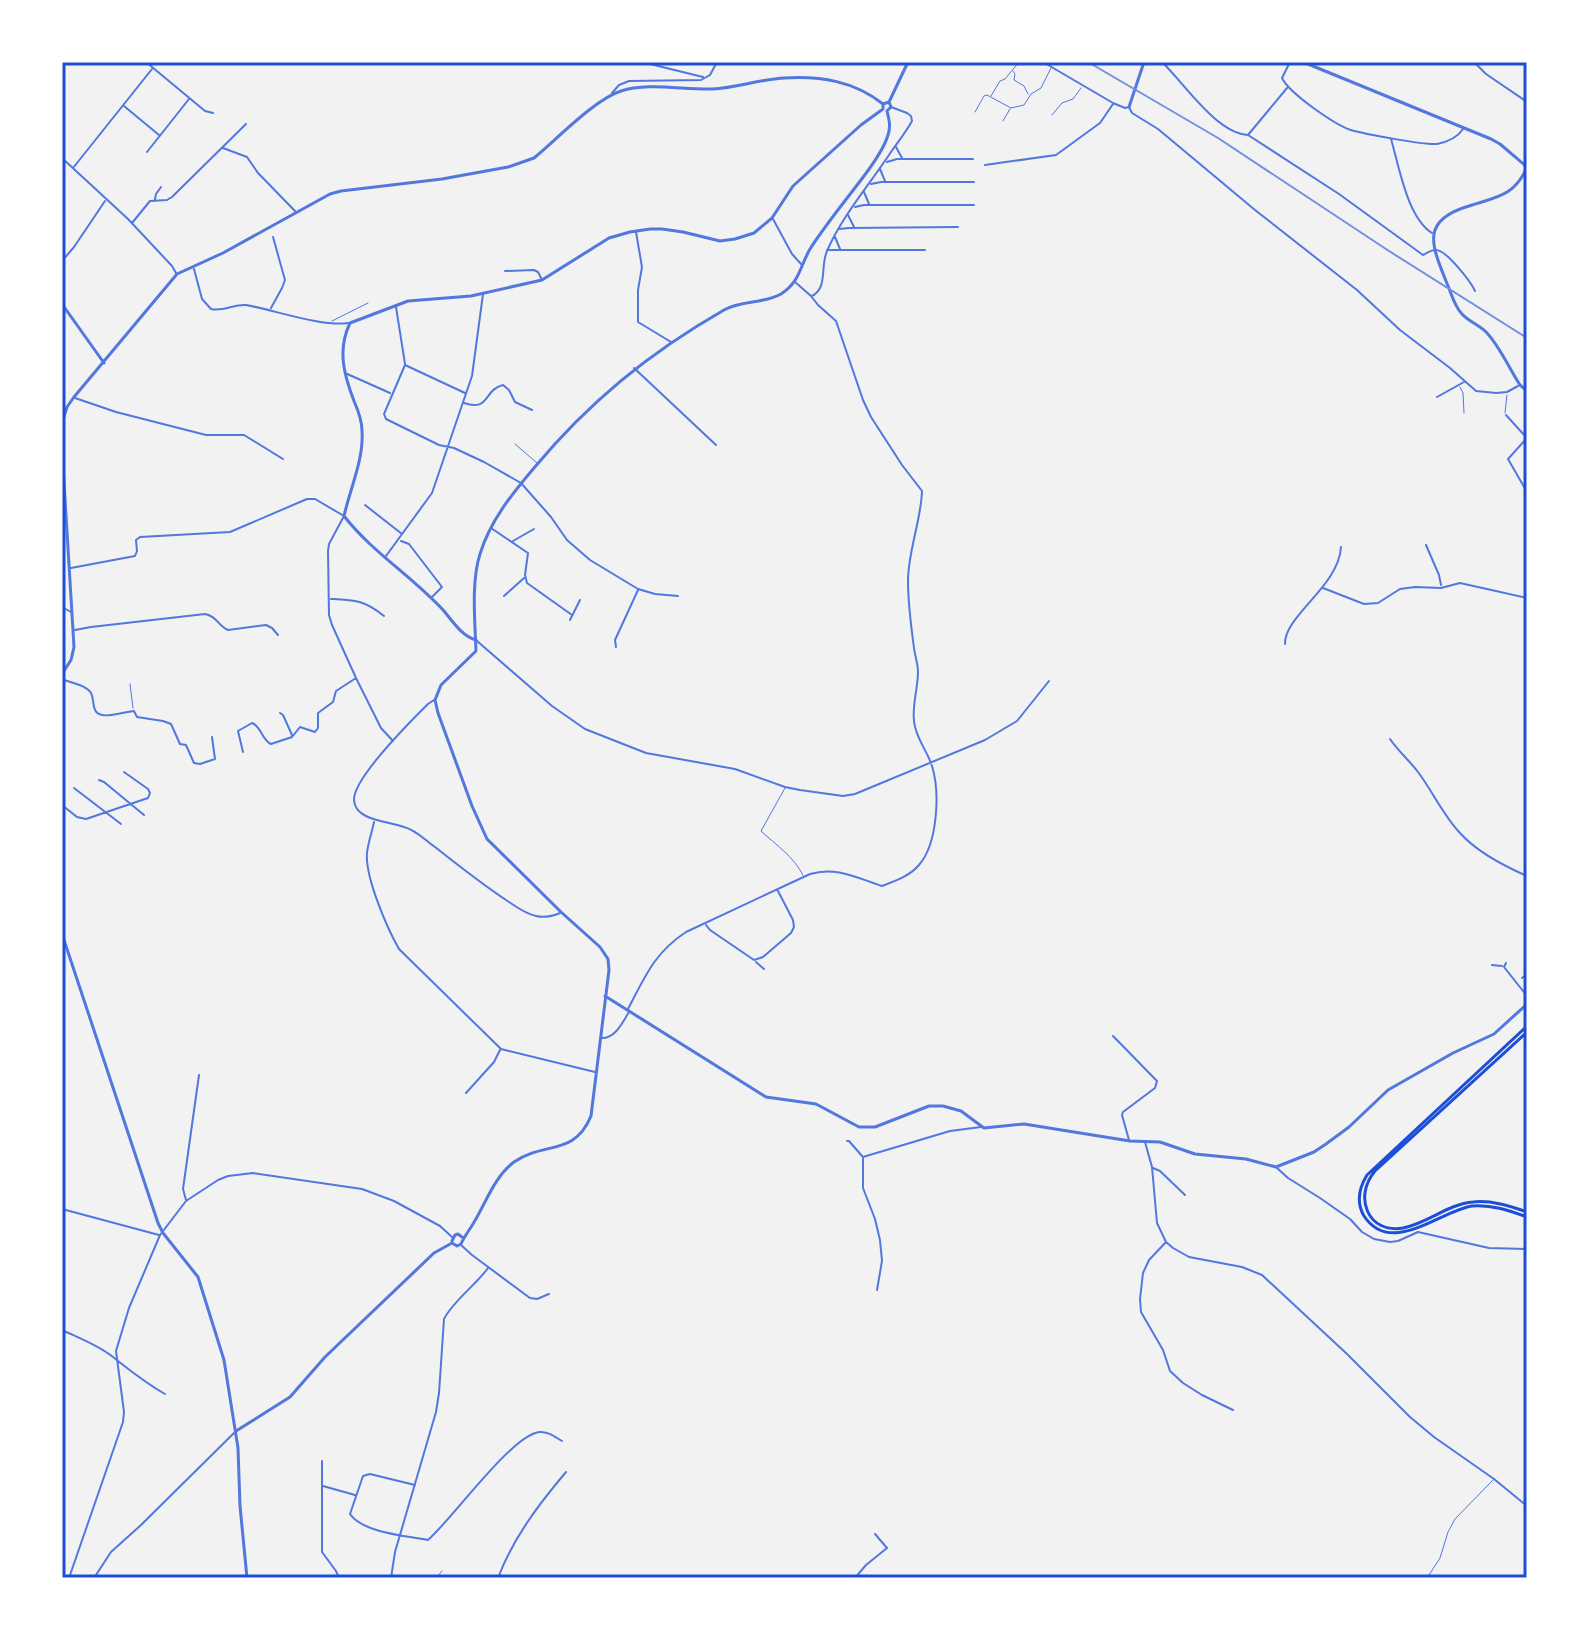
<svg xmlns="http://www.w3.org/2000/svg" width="1589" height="1640" font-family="Montserrat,sans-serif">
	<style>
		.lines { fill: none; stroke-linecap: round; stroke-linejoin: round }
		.service { stroke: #5277de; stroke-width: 1 }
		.minor { stroke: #5277de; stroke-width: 2 }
		.tertiary { stroke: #5277de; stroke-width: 3 }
		.secondary { stroke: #1d4ed8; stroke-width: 3 }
		.rail { stroke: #7290e2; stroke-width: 2 }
		.neatline { fill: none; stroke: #1d4ed8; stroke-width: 3 }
	</style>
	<rect width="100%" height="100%" fill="#f2f2f2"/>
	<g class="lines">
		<path class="service" d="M1013,71L1015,74L1014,80L1024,86L1028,94
			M991,96L1000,81L1005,79L1019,62
			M975,112L984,96L987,95L1011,108L1024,105L1031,94L1041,88L1051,68
			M1052,115L1062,103L1073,99L1081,88
			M1003,121L1010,109
			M332,321L368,303
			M1460,387L1463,393L1464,413
			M1505,413L1507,395
			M515,444L537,463
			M130,684L133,708
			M785,788L761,831C776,845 793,856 803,875
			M436,1578L442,1571
			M1427,1578L1440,1558L1448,1532L1455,1519L1494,1479"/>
		<path class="minor" d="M146,62L205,111L213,113
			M642,62L703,77
			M1043,62L1113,103L1125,108L1129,107L1132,113L1158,129L1255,210L1357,290L1400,330L1450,368L1476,391L1496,393L1507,392L1518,386
			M1162,62C1184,83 1216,133 1248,135L1339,194L1423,255C1427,253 1431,250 1435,250C1445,248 1471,282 1475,291
			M1290,62L1282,78C1289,93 1335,125 1351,130C1364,134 1424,145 1437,144C1447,142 1457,138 1463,129
			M1474,62L1486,74L1527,102
			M612,93L619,85L629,81L701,80L710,75L717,62
			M124,106L159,135
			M1248,135L1287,88
			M1391,139C1399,166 1407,217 1432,233
			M896,147L902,158
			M223,148L247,157L258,173L295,211
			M147,152L189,99
			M62,158L128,219L172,266L176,273
			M887,162L897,159H973
			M985,165L1056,155L1100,123L1113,104
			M73,168L152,69
			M880,169L885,181
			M871,184L881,182H974
			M864,192L869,204
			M155,199L156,194L161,187
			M855,207L864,205H974
			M848,215L854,227
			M773,219L792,254L801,264
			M132,223L150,201L167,200L172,197L246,124
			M839,229L849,228L958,227
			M636,232L642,267L638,290V322L671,342
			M835,237L840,249
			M827,250H925
			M62,261L74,247L105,201
			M194,269L202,299L211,309C223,312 234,304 246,305C274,310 322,327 348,323
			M505,271L534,270L538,272L542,280
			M812,296C828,288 820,267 827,251C842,216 870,184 891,152C898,142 906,132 912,121L911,116L907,113L891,107
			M396,307L405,364
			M271,308L282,288L285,280L273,237
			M405,365L384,414L386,419L439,445L454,448L484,462L521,483L551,517L567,540L590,560L638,589L655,594L678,596
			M405,365L465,393
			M634,368L716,445
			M345,373L390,393
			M1437,397L1464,382
			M75,398L116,412L206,435H244L283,459
			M464,403C490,412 483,390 503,385L509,390L515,402L532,410
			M1506,415L1526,437
			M1527,438L1508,459L1527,492
			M365,505L402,534
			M491,528L528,553L525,575L527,583L572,615
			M401,541L409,544L442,587L432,597
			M513,541L534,529
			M1426,545L1439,575L1441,585
			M386,556L432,493L472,376L483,294
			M71,568L135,556L137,551L136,540L140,537L230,532L307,499H315L344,516L329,544L328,551L329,615L332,625L356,678L381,728L393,741
			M1323,588L1364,604L1378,603L1400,589L1415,587L1441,588L1460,583L1527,598
			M504,596L524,578
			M331,599C355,600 364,600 384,616
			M62,607L71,612
			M570,620L580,600
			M75,630L91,627L205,614C217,616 218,626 228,630L266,625L272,628L278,635
			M477,641L552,706L585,729L646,753L735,769L785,787L800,790L843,796L855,794L985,740L1017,721L1049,681
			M1285,644C1284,616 1339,586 1341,547
			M616,647L615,640L638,590
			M62,679C71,683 86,685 91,693C95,701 91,713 102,715C110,717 124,712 134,711L137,717L163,721L171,724L180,744L186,745L194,763L200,764L215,759L212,737
			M434,700L428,704C411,721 353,778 354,800C355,821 389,821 404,827C416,830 425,840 435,847C459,866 483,885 509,902C518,908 526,914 536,916C544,918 553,916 560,913
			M280,713L283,715L292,735
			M1390,739C1398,751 1409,760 1418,772C1433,792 1443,815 1460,833C1477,852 1504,866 1527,876
			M243,752L238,731L252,723C261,726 262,740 271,744L292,737L300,727L315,732L318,728V713L333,702L336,691L356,678
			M99,780L104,782L144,815
			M74,788L121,824
			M62,805L77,817L86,819L148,798L150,793L148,789L124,772
			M374,822C372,832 368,843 367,853C365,877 387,928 399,949L501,1049L595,1072
			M706,925L710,930L754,960L763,957L791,933L794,927L793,920L778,891
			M756,962L764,969
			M1506,963L1504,967L1527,996
			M1492,965L1502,966
			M1522,978L1527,974
			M628,1009C645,977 654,953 686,932L810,874C836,866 857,878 882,886C895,881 910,876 919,865C938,843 940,792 932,766C927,750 915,737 914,721C912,705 918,688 918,672C918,664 915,656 914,648C911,626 908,603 908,581C908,551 921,521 922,491L902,465L871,417L863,400L836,321L818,305L811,296L795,282
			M1113,1036L1157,1081L1155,1088L1123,1112L1122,1115L1129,1140
			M601,1038C615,1039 622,1023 629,1012
			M466,1093L494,1062L500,1050
			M847,1141H849L862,1156
			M1145,1142L1152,1167L1157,1223L1166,1242L1173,1248L1189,1257L1242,1267L1262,1275L1347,1354L1410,1417L1434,1437L1494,1479L1527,1506
			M1153,1168L1160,1171L1185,1195
			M1277,1168L1288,1178L1320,1198L1350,1219L1362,1232L1374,1239L1390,1242L1398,1241L1418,1232L1489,1248L1527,1249
			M186,1200L183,1189L199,1075
			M62,1209L159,1235
			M1166,1242L1149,1260L1143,1273L1140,1299L1141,1312L1163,1350L1170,1371L1183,1383L1202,1395L1233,1410
			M461,1245L472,1255L530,1298L537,1299L549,1294
			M877,1290L882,1261L880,1240L875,1219L863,1188V1157L950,1131L981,1127
			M62,1330C79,1338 98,1345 113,1357C132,1372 144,1382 165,1394
			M322,1461V1552L336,1571L339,1578
			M415,1485L370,1474L363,1476L350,1514C363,1533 407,1536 428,1540C453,1518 511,1436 539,1432C548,1431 555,1437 562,1441
			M323,1486L355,1495
			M69,1578L123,1422L124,1412L116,1351L129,1308L160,1235L186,1201L218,1180L228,1176L253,1173L362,1189L394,1201L440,1226L452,1237
			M94,1578L111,1552L141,1525L235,1432
			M391,1578L395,1552L436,1412L439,1393L444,1319C454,1300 475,1286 488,1268
			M498,1578C513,1538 539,1504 566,1472
			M855,1578L866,1565L887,1548L875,1534"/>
		<path class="tertiary" d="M1303,62L1491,139L1500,144L1527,167C1515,196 1496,197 1469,206C1421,220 1431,244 1446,281C1451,292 1454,306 1462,314C1469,322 1480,325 1487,333C1500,347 1509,368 1520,385L1527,391
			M1129,107L1144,62
			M62,304L104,363
			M62,423L67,407L74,397L177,274L223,253L330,194L341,191L442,179L508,167L534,158C556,140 595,99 621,91C647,82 684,90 712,89C737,88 760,79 785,78C821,76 854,81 883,104
			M62,449L74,647L71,660L62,674
			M476,640C462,636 453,622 444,611C413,577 372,552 344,516C350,489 364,459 362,431C362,420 358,410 354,401C344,375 337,350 350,323L408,301L471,296L542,280L609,238L630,232L650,229H662L683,232L720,241L735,239L754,233L772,218L793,186L861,125L883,109V104L889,102
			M62,934L158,1223L163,1233L198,1277L224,1360L238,1448L240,1506L247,1578
			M605,996L766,1097L816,1104L859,1127H875L929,1106H943L961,1111L984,1128L1024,1124L1130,1141L1160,1142L1195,1154L1246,1159L1276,1167L1314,1152L1326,1144L1349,1127L1388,1090L1453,1053L1494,1034L1527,1004
			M452,1241L455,1235L458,1234L462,1237
			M236,1431L290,1397L325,1357L434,1253L452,1243L457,1246L461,1244C464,1237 468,1232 473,1224C486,1203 494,1177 514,1162C544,1141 574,1157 591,1116L609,970L608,959L600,947L561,912L487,839L472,806L438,713L435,700L441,685L476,651C475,621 471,582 480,554C490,521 512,494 534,468C589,402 649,353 724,310C741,300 764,304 781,294C800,282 800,266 810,249C826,224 846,200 864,176C873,164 884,149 888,135C891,126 889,119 887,111L891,107L889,102L908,62"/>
		<path class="secondary" d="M1527,1026L1367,1175C1359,1188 1356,1202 1364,1216C1391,1257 1440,1211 1472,1206C1491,1204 1510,1211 1527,1217
			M1527,1032L1375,1171C1353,1197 1368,1234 1403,1228C1428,1223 1448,1204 1473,1202C1491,1200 1510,1206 1527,1212"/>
		<path class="rail" d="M1088,62L1218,138L1389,251L1527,338"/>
	</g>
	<rect width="1589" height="1640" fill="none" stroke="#ffffff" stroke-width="128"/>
	<rect x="64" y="64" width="1461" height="1512" class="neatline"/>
</svg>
